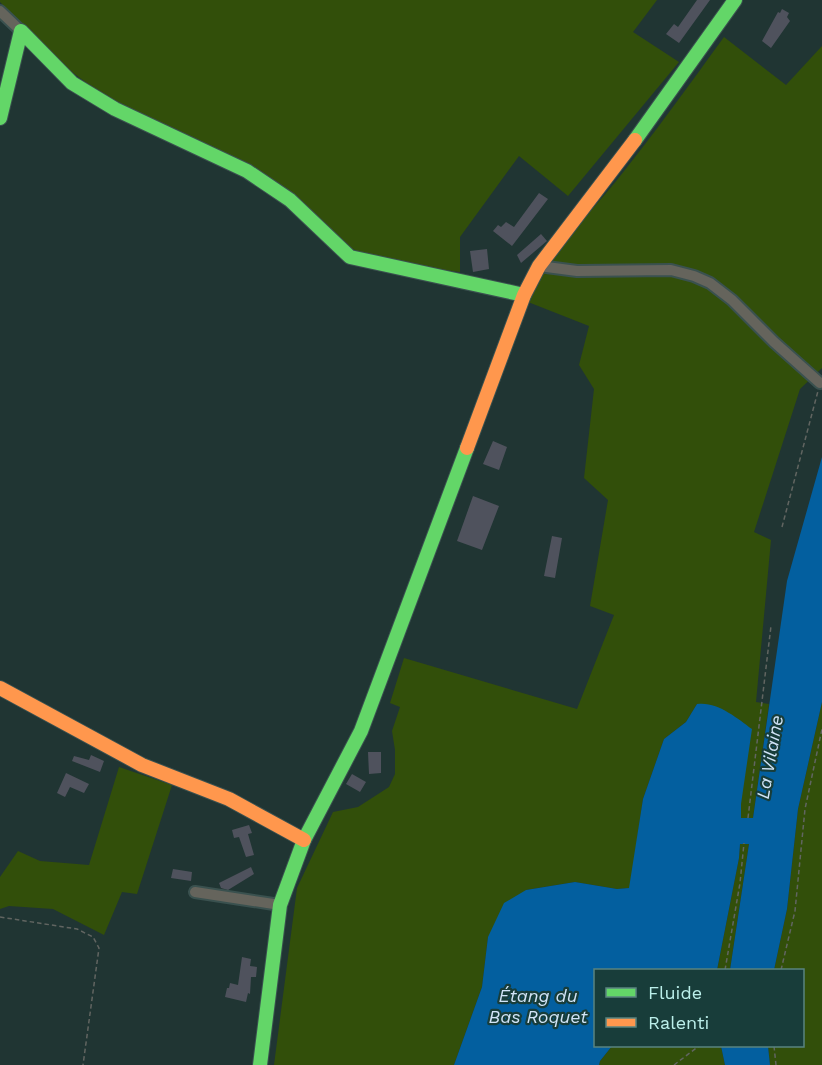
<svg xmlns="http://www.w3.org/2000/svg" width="822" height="1065" font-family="'Work Sans',sans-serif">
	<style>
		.green { fill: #324f0a }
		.water { fill: #035f9f }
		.building { fill: #4f525d }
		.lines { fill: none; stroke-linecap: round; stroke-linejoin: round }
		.street-casing { stroke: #3a514f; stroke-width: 14 }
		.fast-casing { stroke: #3a514f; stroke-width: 16 }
		.slow-casing { stroke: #3a514f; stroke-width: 16 }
		.path { stroke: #616561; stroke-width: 1.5; stroke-dasharray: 4.5 3; stroke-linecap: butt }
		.street { stroke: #65645c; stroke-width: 10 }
		.fast { stroke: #63d668; stroke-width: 14 }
		.slow { stroke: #ff974d; stroke-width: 14 }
		.labels { text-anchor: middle; stroke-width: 4.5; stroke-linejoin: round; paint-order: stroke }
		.water-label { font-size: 18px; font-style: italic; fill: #d2e5f8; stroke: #183d3a }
	</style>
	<rect width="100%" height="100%" fill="#203533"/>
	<path class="green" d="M0,0H657L633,32L679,62L568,196L519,156L460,237V272L414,266L367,256L343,244L289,194L110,100L65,67L0,2Z
		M724,37L786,85L822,46V368L800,389L754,532L771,540L756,702L769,704L753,818H741V804L697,704L686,722L664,739L643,799L630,888L617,889L575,882L526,890L488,937L482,987L454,1065H274L297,888L333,812L358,807L389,787L395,774V750L392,731L400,707L390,703L404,658L577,709L614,615L590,606L608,500L584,478L594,389L579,365L589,326L528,302C545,255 585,220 617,180C654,134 689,85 724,37Z
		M822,702V1065H770L768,1046H802V970H774L787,909L798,809Z
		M119,767L172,785L137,894L122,892L104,935L53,909L9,906L0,909V877L18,851L40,861L89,865Z
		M744,843L749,844L730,970H717L739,858L740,844Z
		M612,1046H721L725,1065H599L600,1061Z"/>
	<path class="water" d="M822,457V702L798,809L787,909L774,970H730L749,844H740L739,858L717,970H596V1046H612L600,1061L599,1065H454L482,987L488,937L504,903L526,890L575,882L617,889L629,888L643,799L664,739L686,722L697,704C717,701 737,718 752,729L741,804V818H753L787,581Z
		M721,1046H768L770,1065H725Z"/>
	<path class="building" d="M697,0H710L679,43L666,34L674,24L678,27Z
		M782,9L789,13L787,17L790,21L771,48L762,41L778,12L780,13Z
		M539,193L548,199L512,246L493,231L498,225L501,227L506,222L514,227Z
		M541,234L547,241L521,263L517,255Z
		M487,249L489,269L473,272L470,251Z
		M493,441L507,447L499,470L483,464Z
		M473,496L499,506L482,550L457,541Z
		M552,536L562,538L555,578L544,576Z
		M368,752H381V773L369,774Z
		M91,755L104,761L100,772L72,761L74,756L89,760Z
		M66,773L89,784L84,793L70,787L65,797L57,793Z
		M352,774L366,782L360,792L346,784Z
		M249,825L252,833L248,834L254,855L246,857L239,837L234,838L232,830Z
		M251,867L254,874L228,890L221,888L219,883Z
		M173,869L192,872L191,881L171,878Z
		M242,957L251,959L250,966L257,967L256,977H251L250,994L248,993L246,1002L225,997L227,988H229L230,983L238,985Z"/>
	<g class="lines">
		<g class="street-casing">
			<path id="street" d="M0,11L21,31
				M539,266L577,271L671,270L694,276L710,283L732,300L774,342L820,383
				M195,892L280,905"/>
		</g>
		<g class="fast-casing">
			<path id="fast" d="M0,118L21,31L72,83L115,109L247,171L290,200L350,257L524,295
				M635,140L735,0
				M260,1065L280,905L304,840L361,731L467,448"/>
		</g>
		<g class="slow-casing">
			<path id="slow" d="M467,448L524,295L539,266L635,140
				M0,688L142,765L229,799L304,840"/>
		</g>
		<path class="path" d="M782,527L818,391
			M748,818L771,626
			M0,917L77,929L93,937L99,948L83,1065
			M725,970L740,883L744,843
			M781,970L795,911L805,809L822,729
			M774,1046L776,1065
			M674,1065L699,1046"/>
		<use href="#street" class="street"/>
		<use href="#fast" class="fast"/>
		<use href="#slow" class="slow"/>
	</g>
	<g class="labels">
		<g class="water-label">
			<text transform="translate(770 757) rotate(-80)" y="6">La Vilaine</text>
			<text x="538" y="1002">Étang du<tspan x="538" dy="21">Bas Roquet</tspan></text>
		</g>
	</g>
	<rect x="594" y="969" width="210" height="78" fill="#183d3a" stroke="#598480" stroke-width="1.5"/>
	<rect x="606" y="988" width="30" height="9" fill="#63d668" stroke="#598480" stroke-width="1.5"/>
	<text x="648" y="999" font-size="18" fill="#bbefea">Fluide</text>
	<rect x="606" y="1018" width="30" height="9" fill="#ff974d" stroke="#598480" stroke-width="1.5"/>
	<text x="648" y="1029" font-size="18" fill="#bbefea">Ralenti</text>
</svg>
